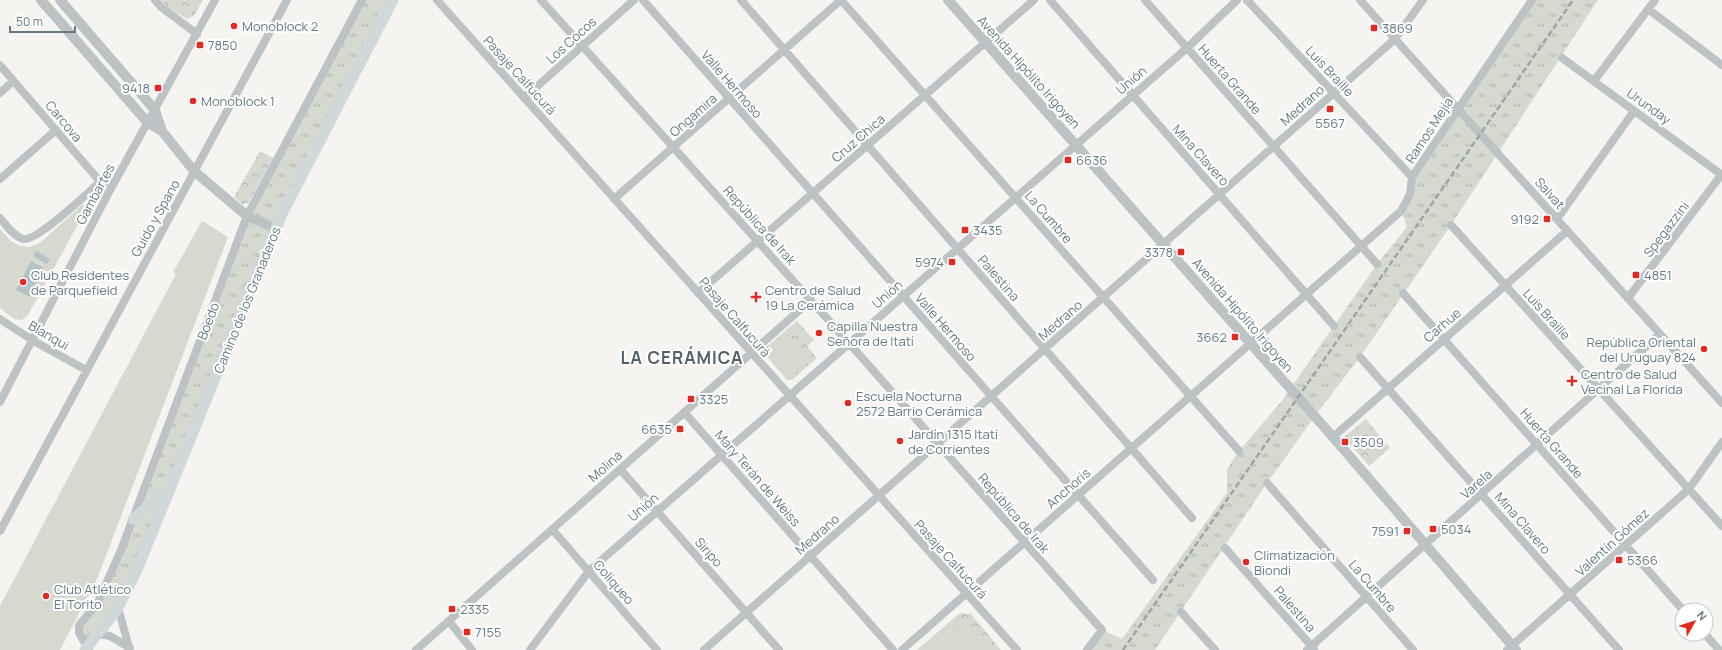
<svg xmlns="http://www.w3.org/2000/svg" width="1722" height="650" font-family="Manrope,sans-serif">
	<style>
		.grass { fill: url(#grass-tufts) }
		.forest { fill: url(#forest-crowns) }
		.pitch { fill: #d5d9cf }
		.water { fill: #b4c3c5 }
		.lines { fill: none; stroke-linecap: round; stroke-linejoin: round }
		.minor { stroke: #bdc3c5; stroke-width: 8 }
		.tertiary { stroke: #bdc3c5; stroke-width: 10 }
		.secondary { stroke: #d1d8da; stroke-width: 11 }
		.rail { stroke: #9ca6a9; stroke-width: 2.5; stroke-dasharray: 6 3; stroke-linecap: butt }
		.poi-dot { fill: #e42a20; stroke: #fff; stroke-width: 1.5 }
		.labels { text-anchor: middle; stroke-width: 4; stroke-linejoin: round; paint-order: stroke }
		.poi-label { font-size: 13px; fill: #637a82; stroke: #fff; text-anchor: start }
		.street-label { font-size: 13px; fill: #637a82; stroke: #fff }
		.district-label { font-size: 17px; font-weight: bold; letter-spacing: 1px; fill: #516167; stroke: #fff }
	</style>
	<defs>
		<pattern id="grass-tufts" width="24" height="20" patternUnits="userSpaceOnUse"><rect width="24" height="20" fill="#d5d9cf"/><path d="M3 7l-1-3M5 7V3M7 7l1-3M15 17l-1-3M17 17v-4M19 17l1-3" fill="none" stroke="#b0b5ad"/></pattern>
		<pattern id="forest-crowns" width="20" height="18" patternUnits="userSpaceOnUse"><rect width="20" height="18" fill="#d5d9cf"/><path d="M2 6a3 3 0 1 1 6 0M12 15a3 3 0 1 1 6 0" fill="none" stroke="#b0b5ad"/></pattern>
	</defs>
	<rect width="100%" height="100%" fill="#f5f4f0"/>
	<path class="grass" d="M362,0H393L281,216L137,570L87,648L79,625L97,604L247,216Z
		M1532,0H1598L1451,225L1360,357L1315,416L1267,483L1155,650H1087L1102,630L1122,639L1227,493V469L1239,451L1281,402L1377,264L1407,227L1401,211L1412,177Z"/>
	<path class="forest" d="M161,0H203L194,16L187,19L165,5Z
		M260,151L273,158L249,202L243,205L234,197Z
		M797,321L814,340L807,346L817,358L792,380H787L764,353V349Z
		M1366,419L1390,448L1369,466L1344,437Z
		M960,613L971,614L1001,650H917Z"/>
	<path class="pitch" d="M83,204L87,208L28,315L22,320L14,319L0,308V229L11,241L20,246L30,247L41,242Z
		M202,221L228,237L97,579L60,650H0V606L176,274L173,272Z
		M784,336L808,363L791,379L766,351Z
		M960,619L986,650H923Z"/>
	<path class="water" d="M36,251L50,259L47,264L33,256Z
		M31,261L44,268L30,297L16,290Z"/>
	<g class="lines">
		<path class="minor" d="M155,0L161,7L197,34
			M437,0L1017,650
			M541,0L849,343L1102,630L1087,650
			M643,0L1153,580
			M741,0L1192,518
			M841,0L1239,451
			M1050,0L1334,326
			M1145,0L1377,264
			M1247,0L1412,177
			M1360,0L1722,403
			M1648,9L1722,65
			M1562,58L1722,175
			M0,65L109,192
			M1594,81L1655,0
			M0,93L13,81
			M524,98L634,0
			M0,179L56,130
			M614,199L841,0
			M0,218C6,225 13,236 23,239C36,242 88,193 100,182
			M1557,219L1634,111
			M1451,225L1722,526
			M698,293L1034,0
			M1403,293L1683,610
			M1628,298L1722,174
			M0,319L32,340L86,370
			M1360,357L1619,650
			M0,402L109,192L215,0
			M684,412L893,650
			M1333,437L1567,231
			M620,469L779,650
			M1267,483L1413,650
			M552,529L657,650
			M0,531L287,0
			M1225,548L1314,649
			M118,608L129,647L128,650
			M1181,612L1215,650
			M449,621L472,650
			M98,634L110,636L130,648
			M1705,634L1719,650
			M89,650L79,633V625L97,604L121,550L247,216L362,0
			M416,650L811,300
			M530,650L589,571L1187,48L1237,0
			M704,650L1395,39L1423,0
			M902,650L1401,211L1410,194L1412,177L1532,0
			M1307,650L1660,334
			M1507,650L1689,489L1722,442"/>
		<path class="tertiary" d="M41,0L148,123L162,131
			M60,0L155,110L162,131L194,171L247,216L275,228
			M948,0L1333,437L1516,650"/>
		<path class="secondary" d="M133,519L167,490
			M85,650L118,608L137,570L281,216L393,0"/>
		<path class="rail" d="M1123,650L1573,0"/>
	</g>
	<g class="poi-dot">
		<circle cx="234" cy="26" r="4"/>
		<rect x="1370" y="24" width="8" height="8" rx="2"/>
		<rect x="196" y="41" width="8" height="8" rx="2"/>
		<rect x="154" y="84" width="8" height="8" rx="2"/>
		<circle cx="193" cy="101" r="4"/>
		<rect x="1326" y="105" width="8" height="8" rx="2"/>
		<rect x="1064" y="156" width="8" height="8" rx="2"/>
		<rect x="1543" y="215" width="8" height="8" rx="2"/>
		<rect x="961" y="226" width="8" height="8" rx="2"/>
		<rect x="1177" y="248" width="8" height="8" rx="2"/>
		<rect x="948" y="258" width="8" height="8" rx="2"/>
		<rect x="1632" y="271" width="8" height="8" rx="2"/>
		<circle cx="23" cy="282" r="4"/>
		<path d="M754 291h4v4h4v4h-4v4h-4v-4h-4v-4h4z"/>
		<circle cx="819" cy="333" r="4"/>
		<rect x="1231" y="333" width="8" height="8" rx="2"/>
		<circle cx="1704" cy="349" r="4"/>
		<path d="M1570 375h4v4h4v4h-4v4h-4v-4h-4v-4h4z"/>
		<rect x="687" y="395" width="8" height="8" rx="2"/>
		<circle cx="848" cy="403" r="4"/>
		<rect x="676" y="425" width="8" height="8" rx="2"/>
		<circle cx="900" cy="441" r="4"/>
		<rect x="1341" y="438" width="8" height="8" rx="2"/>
		<rect x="1429" y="525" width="8" height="8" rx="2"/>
		<rect x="1403" y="527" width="8" height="8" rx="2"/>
		<rect x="1615" y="556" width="8" height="8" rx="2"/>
		<circle cx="1246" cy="562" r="4"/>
		<circle cx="46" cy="596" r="4"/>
		<rect x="448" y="605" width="8" height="8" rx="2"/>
		<rect x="463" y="628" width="8" height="8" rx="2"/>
	</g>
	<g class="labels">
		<g class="poi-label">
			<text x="242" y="31">Monoblock 2</text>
			<text x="1382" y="33">3869</text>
			<text x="208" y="50">7850</text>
			<text x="150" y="93" text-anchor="end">9418</text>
			<text x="201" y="106">Monoblock 1</text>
			<text x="1330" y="128" text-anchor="middle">5567</text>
			<text x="1076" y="165">6636</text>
			<text x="1539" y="224" text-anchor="end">9192</text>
			<text x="973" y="235">3435</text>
			<text x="1173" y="257" text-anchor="end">3378</text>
			<text x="944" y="267" text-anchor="end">5974</text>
			<text x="31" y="280">Club Residentes<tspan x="31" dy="15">de Parquefield</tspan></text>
			<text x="1644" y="280">4851</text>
			<text x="765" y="295">Centro de Salud<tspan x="765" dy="15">19 La Cerámica</tspan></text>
			<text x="827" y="331">Capilla Nuestra<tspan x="827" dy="15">Señora de Itatí</tspan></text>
			<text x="1227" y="342" text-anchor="end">3662</text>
			<text x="1696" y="347" text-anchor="end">República Oriental<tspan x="1696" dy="15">del Uruguay 824</tspan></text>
			<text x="1581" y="379">Centro de Salud<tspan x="1581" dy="15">Vecinal La Florida</tspan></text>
			<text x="856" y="401">Escuela Nocturna<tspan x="856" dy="15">2572 Barrio Cerámica</tspan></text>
			<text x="699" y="404">3325</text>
			<text x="672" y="434" text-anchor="end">6635</text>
			<text x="908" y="439">Jardín 1315 Itatí<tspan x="908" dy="15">de Corrientes</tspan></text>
			<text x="1353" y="447">3509</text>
			<text x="1441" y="534">5034</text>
			<text x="1399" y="536" text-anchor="end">7591</text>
			<text x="1254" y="560">Climatización<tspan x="1254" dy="15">Biondi</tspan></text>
			<text x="1627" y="565">5366</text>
			<text x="54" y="594">Club Atlético<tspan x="54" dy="15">El Torito</tspan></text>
			<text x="460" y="614">2335</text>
			<text x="475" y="637">7155</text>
		</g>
		<g class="street-label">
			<text transform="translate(571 40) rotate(-42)" y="5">Los Cocos</text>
			<text transform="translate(1330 71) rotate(47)" y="5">Luis Braille</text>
			<text transform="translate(1029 72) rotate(48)" y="5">Avenida Hipólito Irigoyen</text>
			<text transform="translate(520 75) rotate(48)" y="5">Pasaje Calfucurá</text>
			<text transform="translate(1230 79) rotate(49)" y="5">Huerta Grande</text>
			<text transform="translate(1131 80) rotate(-41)" y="5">Unión</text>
			<text transform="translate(732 84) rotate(49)" y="5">Valle Hermoso</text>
			<text transform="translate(1302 105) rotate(-42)" y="5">Medrano</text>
			<text transform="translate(1649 106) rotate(36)" y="5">Urunday</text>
			<text transform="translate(693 115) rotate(-41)" y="5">Ongamira</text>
			<text transform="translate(64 121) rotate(50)" y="5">Carcova</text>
			<text transform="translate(1429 130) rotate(-57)" y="5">Ramos Mejía</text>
			<text transform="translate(858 138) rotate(-41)" y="5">Cruz Chica</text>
			<text transform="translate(1201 155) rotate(48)" y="5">Mina Clavero</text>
			<text transform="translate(1550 193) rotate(48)" y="5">Salvat</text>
			<text transform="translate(95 194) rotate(-62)" y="5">Gambartes</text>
			<text transform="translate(1049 217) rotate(49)" y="5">La Cumbre</text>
			<text transform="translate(155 218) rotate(-61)" y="5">Guido y Spano</text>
			<text transform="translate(760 225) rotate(48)" y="5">República de Irak</text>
			<text transform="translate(1666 229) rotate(-53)" y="5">Spegazzini</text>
			<text transform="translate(999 278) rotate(49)" y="5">Palestina</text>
			<text transform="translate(887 294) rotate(-41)" y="5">Unión</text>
			<text transform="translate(247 300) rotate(-68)" y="5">Camino de los Granaderos</text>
			<text transform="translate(1547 314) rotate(48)" y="5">Luis Braille</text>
			<text transform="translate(1243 315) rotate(49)" y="5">Avenida Hipólito Irigoyen</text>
			<text transform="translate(735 317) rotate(49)" y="5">Pasaje Calfucurá</text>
			<text transform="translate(1060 320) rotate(-41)" y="5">Medrano</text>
			<text transform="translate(208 321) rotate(-69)" y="5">Boedo</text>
			<text transform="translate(1442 325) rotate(-41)" y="5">Carhue</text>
			<text transform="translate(946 327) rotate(49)" y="5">Valle Hermoso</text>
			<text transform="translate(49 335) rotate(30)" y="5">Blanqui</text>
			<text transform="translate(1552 443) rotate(49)" y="5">Huerta Grande</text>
			<text transform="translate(605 466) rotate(-42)" y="5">Molina</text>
			<text transform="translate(758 478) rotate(49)" y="5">Mary Terán de Weiss</text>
			<text transform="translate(1476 484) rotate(-42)" y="5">Varela</text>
			<text transform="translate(1068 488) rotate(-41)" y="5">Anchoris</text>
			<text transform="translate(643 507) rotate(-41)" y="5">Unión</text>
			<text transform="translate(1014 513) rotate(49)" y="5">República de Irak</text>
			<text transform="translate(1523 523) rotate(49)" y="5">Mina Clavero</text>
			<text transform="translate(817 534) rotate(-41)" y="5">Medrano</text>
			<text transform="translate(1612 542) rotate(-42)" y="5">Valentín Gómez</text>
			<text transform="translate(709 552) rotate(49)" y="5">Siripo</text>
			<text transform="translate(951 559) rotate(48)" y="5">Pasaje Calfucurá</text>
			<text transform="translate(614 582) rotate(49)" y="5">Coliqueo</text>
			<text transform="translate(1373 586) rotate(49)" y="5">La Cumbre</text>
			<text transform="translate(1295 609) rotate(49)" y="5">Palestina</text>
		</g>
		<g class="district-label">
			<text x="682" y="364">LA CERÁMICA</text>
		</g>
	</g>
	<g transform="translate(1694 622) rotate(51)"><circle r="19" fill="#ffffff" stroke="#c1cacd"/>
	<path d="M0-3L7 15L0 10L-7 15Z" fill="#e42a20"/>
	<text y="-6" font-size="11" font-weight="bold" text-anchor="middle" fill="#637a82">N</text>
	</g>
	<path d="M10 26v6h65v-6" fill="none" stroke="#637a82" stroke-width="2"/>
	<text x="16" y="26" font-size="12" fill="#637a82" stroke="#ffffff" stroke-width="3" paint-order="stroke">50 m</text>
</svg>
